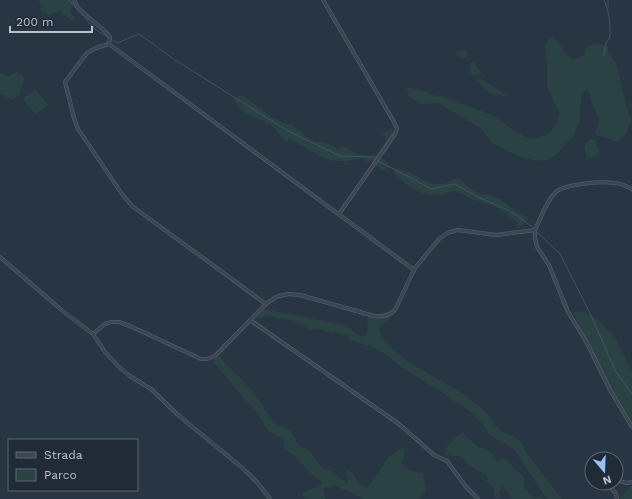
<svg xmlns="http://www.w3.org/2000/svg" width="632" height="499" font-family="'Work Sans',sans-serif">
	<style>
		.green { fill: #2a4243 }
		.lines { fill: none; stroke-linecap: round; stroke-linejoin: round }
		.stream { stroke: #3f536b; stroke-width: 1 }
		.minor-casing { stroke: #5b6470; stroke-width: 4 }
		.minor { stroke: #3c4652; stroke-width: 3 }
	</style>
	<rect width="100%" height="100%" fill="#283542"/>
	<path class="green" d="M39,0H73L74,3L70,12L76,19L74,22L60,12L47,15L42,12Z
		M551,37H554C564,46 566,67 584,55L586,47C594,44 599,43 608,46V53L617,65L623,94L631,120L627,133L619,141H612L603,136H598L595,134C602,117 597,118 592,103C591,99 590,95 589,91L586,90L582,93L579,124L574,135L556,155L546,160L539,161L528,159L511,153L494,144L479,127L438,103L422,104L409,97L407,89L408,87L450,99L494,116L517,133L529,138H539L550,133L557,122L559,113L547,86V63L545,51L547,41Z
		M464,50L467,52V57L459,58L455,54L459,51Z
		M473,61L482,74L472,76L470,74L471,63Z
		M16,72L22,75L24,79L19,95L12,100L0,94V73L9,77Z
		M482,79L509,97L490,93L475,80Z
		M35,89L48,105L35,114L23,99Z
		M242,95L272,117L283,123L292,124L303,134L315,142H325L337,148L344,146C354,152 365,159 377,154L386,140V137L381,132H385L391,129L394,131V134L373,162H368L363,158C329,166 323,158 294,141L290,140L287,142C279,137 279,133 274,128C260,115 240,119 234,98Z
		M591,139L596,141L599,153L595,157L586,159C587,149 579,147 591,139Z
		M381,158L385,160L390,166L385,170L375,166Z
		M394,168C410,169 423,183 436,184C445,185 452,177 461,179C465,186 474,191 481,194C485,195 490,194 494,196C507,202 516,213 529,218L519,228L516,221L495,206L475,201L459,192L452,191C432,203 407,188 393,172Z
		M264,309L343,325L348,326L352,331L362,337L366,335C370,327 366,324 368,317L379,318L389,316L390,319L380,327L379,330L381,335L392,349L410,363L466,395L492,418L495,425L501,431L515,437L520,441L526,452L562,499H547L513,448L495,439L488,433L480,421L468,410L434,387L404,369L385,354L375,348L350,340L348,335L341,334L338,332L332,333L317,329L307,330L305,326L290,320L267,316L255,319V317Z
		M583,311L594,317L614,335L632,371V427L596,362L573,312Z
		M219,356L252,390L265,410L278,426L286,427L289,429L299,446L310,451L323,469L334,472L347,484L348,479L346,471H351L361,486L368,487L389,457L403,447L405,450L402,463L411,471L423,473L426,490L424,493L420,495V499H365L336,486L323,488L325,499H307L303,497V493L322,484L320,480L313,476L297,458L286,450L282,439L268,431L255,411L213,362Z
		M462,432L477,446L492,452L496,459L499,460L504,458L507,460L524,477L525,488L533,497H540L541,499H512L503,486L499,492V497L495,498L494,495V489L486,481L487,476L468,465L461,457L444,454C446,444 455,438 462,432Z
		M632,485V499H619L631,486Z"/>
	<g class="lines">
		<path class="stream" d="M69,0L95,29L117,43L139,34L175,60L288,131L340,156L372,157L376,159
			M608,7V0
			M603,56C605,52 605,50 605,46C606,42 610,39 610,34C611,25 608,8 604,0
			M378,161L432,189L454,184L480,198L510,211L534,228
			M536,231L560,254L589,311L616,372L632,394"/>
		<g class="minor-casing">
			<path id="minor" d="M74,0L78,8L107,33L110,37L109,44L96,48L87,53L65,82L74,118L78,129L122,194L132,206L266,304
				M323,0L394,122L397,129L395,134L339,214
				M109,44L414,270
				M535,230V238L537,247L549,265L568,312L587,343L609,388L632,427
				M0,257L64,312L93,334L105,352L119,367L130,376L151,389L178,415L246,471L257,482L270,499
				M250,320L399,424L434,455L447,461L466,487L478,499
				M93,334L105,324L111,322H119L130,326L201,359H207L215,356L266,304L276,297L288,294L300,295L374,316C382,317 389,316 395,310L415,268L439,239L447,233L458,230L496,235L535,230C541,218 546,201 556,192C565,184 602,181 614,183C621,183 626,186 632,189
				M616,480L626,483L632,482
				M607,483L616,494L617,499"/>
		</g>
		<use href="#minor" class="minor"/>
	</g>
	<rect x="8" y="439" width="130" height="52" fill="#212b38" stroke="#5e6773"/>
	<rect x="16" y="452" width="20" height="6" fill="#3c4652" stroke="#5e6773"/>
	<text x="44" y="459" font-size="12" fill="#bac2cc">Strada</text>
	<rect x="16" y="469" width="20" height="12" fill="#2a4243" stroke="#5e6773"/>
	<text x="44" y="479" font-size="12" fill="#bac2cc">Parco</text>
	<g transform="translate(604 471) rotate(161)"><circle r="19" fill="#212b38" stroke="#5e6773"/>
	<path d="M0-3L7 15L0 10L-7 15Z" fill="#96bff5"/>
	<text y="-6" font-size="11" font-weight="bold" text-anchor="middle" fill="#bac2cc">N</text>
	</g>
	<path d="M10 26v6h82v-6" fill="none" stroke="#bac2cc" stroke-width="2"/>
	<text x="16" y="26" font-size="12" fill="#bac2cc" stroke="#212b38" stroke-width="3" paint-order="stroke">200 m</text>
</svg>
